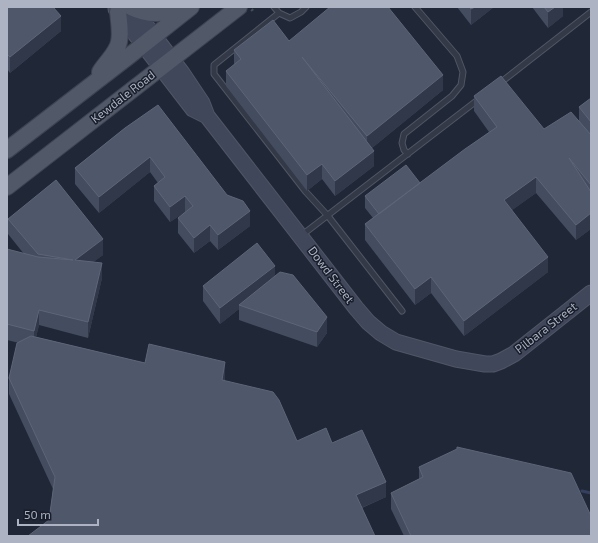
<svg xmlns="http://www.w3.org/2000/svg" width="598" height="543" font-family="'Exo 2',sans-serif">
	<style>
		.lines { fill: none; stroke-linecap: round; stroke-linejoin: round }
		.stream { stroke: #34405e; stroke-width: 3 }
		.lane-casing { stroke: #515665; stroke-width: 7 }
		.secondary-casing { stroke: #515665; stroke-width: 17 }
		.primary-casing { stroke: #3d4251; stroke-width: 18 }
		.path { stroke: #3f4f55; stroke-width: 2; stroke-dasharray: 3 3; stroke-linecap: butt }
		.lane { stroke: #333947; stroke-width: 5 }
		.secondary { stroke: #41475a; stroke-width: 15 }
		.primary { stroke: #515867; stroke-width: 16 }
		.wall { fill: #444c5f }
		.shaded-wall { fill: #31384a }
		.building { fill: #4f576a; stroke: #5e6578 }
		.labels { text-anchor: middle; stroke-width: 3; stroke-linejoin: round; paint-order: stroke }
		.street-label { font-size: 12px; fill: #aeb3c4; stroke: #191e2b }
	</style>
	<rect width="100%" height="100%" fill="#202736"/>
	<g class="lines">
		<path class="stream" d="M582,491L591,493"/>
		<g class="lane-casing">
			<path id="lane" d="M274,7L279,13L214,65V74L306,192L328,216L402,311
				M279,13L290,18L301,12L306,7
				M500,83L591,12
				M408,154L404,150L402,143L404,134L452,96L461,85L463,72L457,56L415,7
				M302,235L479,99"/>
		</g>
		<g class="secondary-casing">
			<path id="secondary" d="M128,7L147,27L182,73L202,103L207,116L356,308L368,322L381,333L396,342L456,359L485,364H493L501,361L514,354L591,293
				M116,9L193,109L207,116"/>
		</g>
		<g class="primary-casing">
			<path id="primary" d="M131,7C152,17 164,13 185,7
				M100,72C106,62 117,53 119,42C121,33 119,22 118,12
				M7,150L129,56L191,7
				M7,187L239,7"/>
		</g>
		<path class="path" d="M251,11L256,7"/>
		<use href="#lane" class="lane"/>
		<use href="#secondary" class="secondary"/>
		<use href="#primary" class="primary"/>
	</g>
	<path class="wall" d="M7,7L61,31L10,73L7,69Z
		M457,7H494L471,25Z
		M532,7H563V16L548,28Z
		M289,41L443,90L372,148L374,166L335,196L322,179L307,191L226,86V71L234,65V50Z
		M474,96L544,129L579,121V107L591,98V229L576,240L536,193L512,210L548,272L464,336L431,293L415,305L365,240V224L373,218L365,208V196L420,183L489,132L474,111Z
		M125,128L250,226L218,250L210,241L194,253L178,233V218L185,212L170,222L154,201V186L158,183L150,172L99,213L75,184V168Z
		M8,219L103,255L93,262L102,278L88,338L39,325L36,337L145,363L225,378V381L297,441L332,443L386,497L362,508L49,520L53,489L9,394V378L19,343L7,340V249L24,254L8,234Z
		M275,276L327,333L317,347L239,320V309L220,324L203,301V286Z
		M419,467L591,536H404L391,509V493L419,479Z"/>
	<path class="shaded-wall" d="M475,7H494L471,25V9Z
		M555,7H563V16L548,28V12Z
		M61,16V31L10,73V57Z
		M443,75V90L367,152V136Z
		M374,151V166L335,196V181Z
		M150,157V172L99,213V197Z
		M322,164V179L307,191V175Z
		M536,177V193L504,216V200Z
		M185,196V212L170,222V207Z
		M250,211V226L218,250V235Z
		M591,213V229L576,240V225Z
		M210,225V241L194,253V238Z
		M103,239V255L75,276V260Z
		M548,257V272L464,336V321Z
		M102,263V278L88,338V322Z
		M275,266V281L239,305V309L220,324V308Z
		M431,277V293L415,305V289Z
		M39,310V325L34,346V331Z
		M327,317V333L317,347V332Z
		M225,362V378L222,396V380Z
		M386,482V497L356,510V495Z"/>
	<path class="building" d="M7,7H53L61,16L10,57L7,54Z
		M330,7H388L443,75L367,136L302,57L374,151L335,181L322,164L307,175L226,71L241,59L234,50L273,20L289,41Z
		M469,7H475L471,9Z
		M544,7H555L548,12Z
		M501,76L544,129L571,112L591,135V185L569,158L591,192V213L576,225L536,177L504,200L548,257L464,321L431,277L415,289L365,224L465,149L497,127L474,96Z
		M591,98V122L579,107Z
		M158,105L227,195L243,201L250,211L218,235L210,225L194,238L178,218L193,206L185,196L170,207L154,186L165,177L150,157L99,197L75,168L125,128Z
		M406,165L420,183L379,214L365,196Z
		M56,180L103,239L75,260L102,263L88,322L39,310L34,331L7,324V249L38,257L73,260L38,254L8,219Z
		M257,243L275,266L220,308L203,286Z
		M280,272L293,275L327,317L317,332L239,305Z
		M31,336L145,363L149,344L225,362L222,380L273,392L279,400L297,441L326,428L332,443L362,430L386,482L356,495L375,536H28L49,520L55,477L9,378L17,343Z
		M457,447L571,473L591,516V536H411L391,493L423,477L419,467L457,449Z"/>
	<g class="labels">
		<g class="street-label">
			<text transform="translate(123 97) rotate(-38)" y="4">Kewdale Road</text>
			<text transform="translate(331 275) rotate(53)" y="4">Dowd Street</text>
			<text transform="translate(546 328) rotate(-38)" y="4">Pilbara Street</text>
		</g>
	</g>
	<rect width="598" height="543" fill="none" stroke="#aeb3c4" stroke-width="16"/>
	<path d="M18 519v6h80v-6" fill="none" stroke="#aeb3c4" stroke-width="2"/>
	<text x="24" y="519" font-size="12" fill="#aeb3c4" stroke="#191e2b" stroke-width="3" paint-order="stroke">50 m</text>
</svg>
